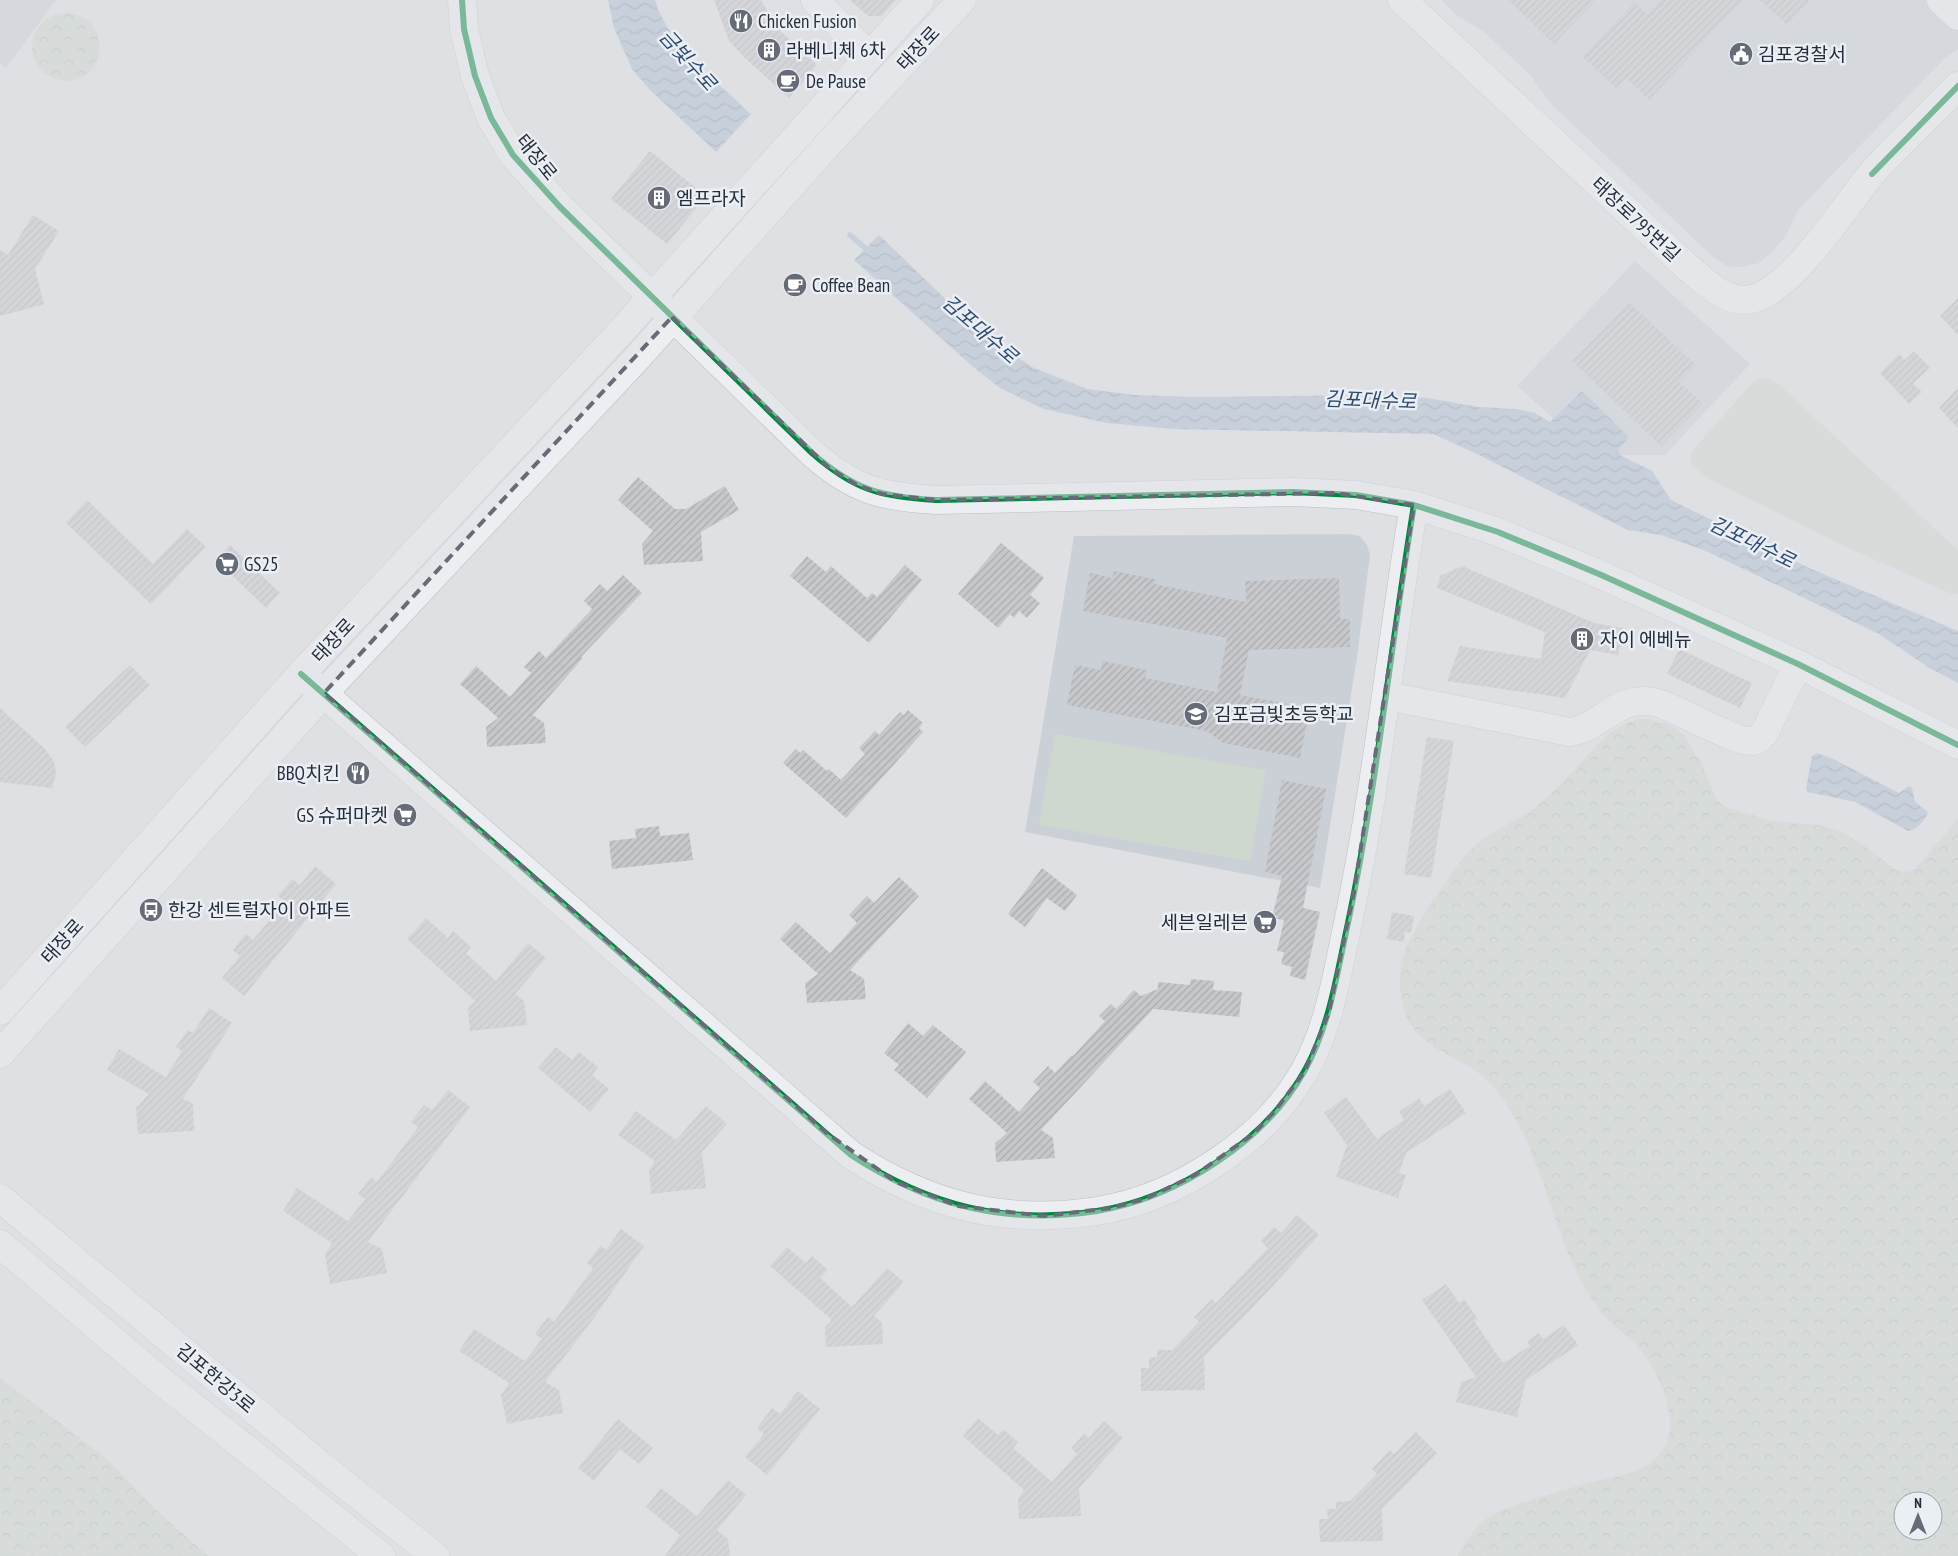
<svg xmlns="http://www.w3.org/2000/svg" width="1958" height="1556" font-family="'PT Sans Narrow','Noto Sans KR',sans-serif">
	<style>
		.built { fill: #cbd0d7 }
		.green { fill: #ced8ce }
		.forest { fill: url(#forest-crowns); fill-rule: evenodd }
		.water { fill: url(#water-waves) }
		.lines { fill: none; stroke-linecap: round; stroke-linejoin: round }
		.stream { stroke: #abbcd0; stroke-width: 5.5 }
		.building { fill: url(#building-hatch) }
		.minor-casing { stroke: #bcbec1; stroke-width: 29 }
		.minor { stroke: #edeef1; stroke-width: 28 }
		.cycleway-casing { stroke: #ebeff4; stroke-width: 9 }
		.cycleway { stroke: #00873e; stroke-width: 6 }
		.marked { fill: none; stroke: #666c77; stroke-width: 4; stroke-dasharray: 10 6; stroke-linejoin: round }
		.labels { text-anchor: middle; stroke-width: 5; stroke-linejoin: round; paint-order: stroke }
		.poi-label { font-size: 19px; fill: #252e3d; stroke: #ebeff4; text-anchor: start }
		.street-label { font-size: 19px; fill: #252e3d; stroke: #ebeff4 }
		.water-label { font-size: 20px; font-style: italic; fill: #2e4c72; stroke: #ebeff4 }
	</style>
	<defs>
		<pattern id="forest-crowns" width="20" height="18" patternUnits="userSpaceOnUse" patternTransform="scale(1.25)"><rect width="20" height="18" fill="#ced8ce"/><path d="M2 6a3 3 0 1 1 6 0M12 15a3 3 0 1 1 6 0" fill="none" stroke="#b1bab2"/></pattern>
		<pattern id="water-waves" width="16" height="10" patternUnits="userSpaceOnUse" patternTransform="scale(1.25)"><rect width="16" height="10" fill="#abbcd0"/><path d="M0 5q4-4 8 0t8 0" fill="none" stroke="#8b99aa"/></pattern>
		<pattern id="building-hatch" width="6" height="6" patternUnits="userSpaceOnUse" patternTransform="scale(1.25)"><rect width="6" height="6" fill="#c6c8cc"/><path d="M-1 1l2-2M0 6l6-6M5 7l2-2" fill="none" stroke="#aaacb0"/></pattern>
	</defs>
	<rect width="100%" height="100%" fill="#dee0e3"/>
	<path class="built" d="M0,0H56L6,68L0,64Z
		M1441,0H1958V49L1945,58L1798,210L1786,236L1773,251L1759,263L1742,267L1727,266L1713,257L1550,103L1530,75L1484,32L1456,15Z
		M1635,261L1750,364L1665,455H1620L1582,391L1554,419L1517,386Z
		M1348,534L1360,536L1367,545L1370,555L1357,657L1320,888L1025,832L1074,536Z"/>
	<path class="green" d="M1767,378L1775,381L1958,550V594L1949,593L1840,544L1709,479L1691,465L1690,457L1693,450L1753,382L1760,379Z
		M1055,734L1266,770L1250,861L1039,825Z"/>
	<path class="forest" d="M32 47a34 34 0 1 1 68 0a34 34 0 1 1-68 0Z
		M1648,719L1670,725L1684,735L1701,762L1717,800L1725,807L1773,821L1818,825L1840,831L1862,844L1896,870L1908,872L1916,868L1958,819V1556H1457C1465,1543 1474,1528 1486,1519C1495,1512 1508,1508 1518,1504C1543,1496 1567,1489 1592,1482C1609,1478 1629,1475 1644,1467C1655,1461 1666,1449 1669,1436C1675,1408 1657,1370 1639,1348C1627,1333 1610,1326 1597,1307C1558,1252 1549,1182 1517,1122C1507,1103 1495,1085 1477,1072C1458,1058 1434,1051 1417,1033C1406,1021 1402,1006 1400,990C1397,952 1418,923 1438,893C1448,879 1458,863 1470,850C1486,835 1506,826 1525,814C1548,800 1566,778 1585,758C1599,743 1612,728 1631,721C1637,719 1642,719 1648,719ZM1903,1501H1933V1531H1903Z
		M0,1378L105,1457L156,1510L208,1556H0Z"/>
	<path class="water" d="M608,0H655C666,42 720,85 751,114L716,152L650,90L632,69L614,28Z
		M879,235L983,335L1034,368L1087,389L1134,395L1191,397L1388,395L1428,398L1478,407L1516,409L1535,413L1550,422L1582,391L1629,437L1618,450L1620,455L1652,471L1671,500L1809,568L1958,631V683L1928,667L1879,634L1706,551L1661,535L1628,530L1475,453L1433,434L1173,429L1107,423L1044,409L1000,388L972,366L854,260Z
		M1817,753L1833,759L1899,793L1909,786L1912,788L1915,802L1928,812C1926,820 1916,830 1908,831L1855,802L1808,792L1806,789L1812,756Z"/>
	<g class="lines">
		<path class="stream" d="M850,235L871,253"/>
	</g>
	<path class="building" d="M714,0H761L777,28L817,65L789,98L745,58L729,41Z
		M850,0H896L882,16H868Z
		M1508,0H1596L1554,44Z
		M1660,0H1743L1649,100L1626,78L1616,88L1583,57L1634,2L1647,14Z
		M1760,0H1811L1787,25Z
		M650,151L706,196L667,244L611,199Z
		M33,215L59,231L35,269L44,304L0,316V250L8,255Z
		M1958,298V335L1940,316Z
		M1629,302L1696,365L1679,382L1703,403L1661,446L1572,361Z
		M1914,351L1930,368L1913,384L1922,392L1909,404L1880,373L1899,354L1905,360Z
		M1958,388V428L1939,408Z
		M638,477L675,509H686L725,486L739,510L701,532L703,561L644,565L642,544L653,531L618,500Z
		M87,500L153,564L187,529L206,547L151,604L66,523Z
		M1001,543L1044,578L1030,595L1040,603L1027,618L1019,611L1014,618L1010,614L998,628L958,594Z
		M230,545L280,593L266,608L216,560Z
		M807,556L826,572L831,566L867,598L872,593L877,597L905,565L922,580L869,643L790,576Z
		M1462,566L1594,623L1623,628L1618,655L1590,650L1565,698L1447,681L1460,646L1541,659L1545,632L1437,588L1440,576Z
		M1114,571L1155,579L1154,584L1246,602L1245,581L1339,578L1340,619H1350V647L1249,650L1240,695L1310,708L1300,758L1223,743L1207,731L1067,705L1075,665L1101,670L1102,661L1147,670L1145,678L1217,692L1227,638L1083,611L1090,573L1112,578Z
		M623,575L642,593L581,657L583,658L533,715L544,723L546,743L487,747L486,727L498,718L460,684L476,666L510,697L531,673L524,667L539,651L546,658L592,609L584,601L600,584L607,591Z
		M1679,649L1752,683L1740,708L1667,674Z
		M130,665L150,685L85,747L65,727Z
		M0,708L44,748L54,761L56,773L52,788L0,782Z
		M908,710L923,723L919,728L923,732L846,818L783,763L796,749L800,753L803,750L827,771L829,769L841,780L865,754L859,748L875,731L879,735L900,712L904,715Z
		M1427,737L1454,741L1431,878L1404,874Z
		M1282,780L1326,789L1303,908L1320,912L1305,980L1290,976L1292,967L1281,964L1284,952L1277,951L1284,920L1272,918L1282,876L1265,872Z
		M659,826L660,836L689,833L693,860L612,869L609,841L636,838L635,829Z
		M315,866L336,884L244,996L222,978L240,956L233,950L246,934L253,940L285,902L278,896L292,879L300,885Z
		M1042,868L1077,895L1065,911L1047,898L1025,927L1008,914Z
		M899,877L919,896L850,970L864,979L866,999L807,1003L805,983L818,974L780,939L796,922L830,953L857,923L849,915L867,896L874,903Z
		M1392,912L1414,916L1411,933L1405,932L1404,942L1387,939Z
		M426,918L448,938L453,931L471,947L466,953L496,981L528,943L546,958L515,994L524,1001L527,1025L470,1031L468,1008L475,1001L407,939Z
		M1191,979L1214,981L1213,990L1242,992L1239,1017L1153,1009L1041,1130L1053,1138L1055,1158L996,1162L995,1143L1007,1133L969,1099L985,1081L1019,1112L1040,1088L1033,1082L1048,1066L1055,1073L1072,1055L1073,1056L1105,1021L1099,1016L1111,1004L1116,1009L1134,990L1141,996L1158,989V982L1190,985Z
		M209,1008L232,1023L183,1099L193,1103L194,1131L138,1134L136,1108L149,1094L107,1070L119,1049L166,1077L182,1051L176,1047L188,1030L193,1033Z
		M908,1023L923,1036L933,1025L966,1052L927,1098L894,1070L899,1065L884,1053Z
		M556,1047L572,1060L579,1052L598,1067L592,1075L609,1089L590,1112L538,1068Z
		M1450,1089L1466,1113L1406,1153L1399,1173L1406,1175L1398,1198L1336,1177L1347,1145L1324,1113L1346,1097L1377,1139L1404,1120L1399,1112L1419,1098L1424,1106Z
		M448,1090L470,1107L368,1242L382,1249L387,1273L330,1284L325,1254L332,1243L283,1211L297,1188L348,1221L365,1199L358,1194L371,1177L377,1182L418,1127L411,1122L424,1105L432,1110Z
		M706,1106L727,1124L702,1152L706,1188L651,1194L649,1170L655,1161L618,1135L636,1111L676,1140Z
		M1297,1215L1319,1235L1259,1301L1204,1357L1205,1390L1141,1391V1368H1149V1358L1157,1357V1350H1172L1199,1322L1194,1317L1212,1299L1216,1303L1268,1248L1261,1241L1274,1227L1281,1233Z
		M621,1229L644,1246L591,1322L545,1382L559,1390L563,1413L507,1424L501,1395L509,1383L459,1351L474,1329L525,1361L542,1339L535,1334L548,1317L554,1322L593,1268L587,1263L600,1246L606,1250Z
		M787,1247L806,1263L812,1256L828,1270L820,1278L852,1307L887,1268L904,1282L874,1316L882,1322L883,1344L826,1347L825,1327L832,1320L770,1266Z
		M1446,1284L1459,1303L1464,1299L1478,1319L1474,1321L1503,1363L1530,1346L1527,1341L1539,1333L1543,1339L1564,1325L1578,1345L1526,1380L1517,1417L1456,1402L1461,1382L1476,1377L1422,1300Z
		M798,1391L820,1409L767,1475L745,1457L764,1434L757,1428L772,1408L780,1414Z
		M978,1418L998,1435L1003,1429L1018,1442L1013,1448L1052,1482L1077,1454L1071,1448L1084,1434L1089,1438L1104,1421L1123,1438L1079,1488L1081,1516L1019,1519L1018,1498L1024,1490L963,1436Z
		M618,1419L653,1448L639,1464L620,1449L594,1481L578,1468Z
		M1416,1432L1437,1453L1382,1509L1383,1541L1320,1542L1319,1519H1328L1327,1509H1336V1502L1350,1501L1377,1474L1372,1469L1390,1450L1394,1454Z
		M728,1480L746,1495L717,1530L728,1539L730,1556H665L680,1535L646,1507L661,1488L697,1516Z"/>
	<g class="lines">
		<g class="minor-casing">
			<path id="minor" d="M462,0L464,29L475,76L491,118L513,155L560,207L812,453C854,490 881,497 936,500L1293,492L1356,495L1414,505L1498,532L1599,574L1798,664L1958,745
				M815,0L869,56
				M1402,0L1686,266C1705,281 1726,305 1752,299C1793,289 1845,206 1872,173C1899,143 1930,115 1958,86
				M1941,0L1958,16
				M301,674L851,1155C929,1206 1005,1225 1097,1211C1177,1198 1265,1142 1305,1070C1330,1025 1337,973 1348,923C1377,785 1391,644 1414,505
				M1387,696L1570,732C1602,728 1618,692 1658,703C1680,710 1736,743 1753,741C1759,740 1762,736 1765,732L1798,664
				M0,1011L301,674L617,336L920,0
				M0,1054L324,693L639,356L832,140L962,0
				M0,1198L319,1464L435,1556
				M0,1244L161,1381L381,1556"/>
		</g>
		<use href="#minor" class="minor"/>
		<g class="cycleway-casing">
			<path id="cycleway" d="M462,0L464,29L475,76L491,118L513,155L560,207L812,453C854,490 881,497 936,500L1293,492L1356,495L1414,505L1498,532L1599,574L1798,664L1958,745
				M1872,174L1958,86
				M301,674L851,1155C929,1206 1005,1225 1097,1211C1177,1198 1265,1142 1305,1070C1330,1025 1337,973 1348,923C1377,785 1391,644 1414,505"/>
		</g>
		<use href="#cycleway" class="cycleway"/>
	</g>
	<path d="M0 0H1958V1556H0ZM672,317L828,467L857,485L882,494L936,500L1336,493L1414,505L1354,892L1329,1012L1305,1071L1274,1112L1253,1134L1195,1175L1145,1199L1111,1208L1044,1216L958,1206L896,1182L828,1134L324,693Z" fill="#dee0e3" fill-opacity=".55" fill-rule="evenodd"/>
	<path class="marked" d="M672,317L828,467L857,485L882,494L936,500L1336,493L1414,505L1354,892L1329,1012L1305,1071L1274,1112L1253,1134L1195,1175L1145,1199L1111,1208L1044,1216L958,1206L896,1182L828,1134L324,693Z"/>
	<defs>
		<g id="restaurant-disc" transform="scale(1.25)"><circle r="9.5" fill="#666c77" stroke="#ebeff4"/><path d="M-5-6h1v4h1v-4h1v4h1v-4h1v5L-1.5 .5V6h-2V.5L-5-1ZM5-6V6H3V1.5H1.5Q1.5-4 5-6Z" fill="#fff"/></g>
		<g id="building-disc" transform="scale(1.25)"><circle r="9.5" fill="#666c77" stroke="#ebeff4"/><path d="M-4-6H4V6H1V3H-1V6H-4ZM-2.5-4.3h1.7v1.8h-1.7ZM.8-4.3h1.7v1.8H.8ZM-2.5-1h1.7V.8h-1.7ZM.8-1h1.7V.8H.8Z" fill="#fff"/></g>
		<g id="civic-disc" transform="scale(1.25)"><circle r="9.5" fill="#666c77" stroke="#ebeff4"/><path d="M-.6-6.5H3V-4.5H.6V-3L4-1V1h2V6H-6V1h2V-1L-.6-3ZM-1.2 2.5V6h2.4V2.5Z" fill="#fff"/></g>
		<g id="cafe-disc" transform="scale(1.25)"><circle r="9.5" fill="#666c77" stroke="#ebeff4"/><path d="M-5.5-4.5H6V0H3Q3 3.5 0 3.5H-2.5Q-5.5 3.5-5.5 0ZM3-3.2v2h1.7v-2ZM-6 4.5H4V6H-6Z" fill="#fff"/></g>
		<g id="supermarket-disc" transform="scale(1.25)"><circle r="9.5" fill="#666c77" stroke="#ebeff4"/><path d="M-6-5.5h2.5l.6 2H6L4.5 2H-2.5L-4.4-4H-6ZM-1.5 3.2a1.3 1.3 0 1 0 .1 0ZM3 3.2a1.3 1.3 0 1 0 .1 0Z" fill="#fff"/></g>
		<g id="school-disc" transform="scale(1.25)"><circle r="9.5" fill="#666c77" stroke="#ebeff4"/><path d="M0-5L7-2L0 1L-7-2ZM-4 1L0 2.5L4 1V4Q0 6-4 4Z" fill="#fff"/></g>
		<g id="bus-disc" transform="scale(1.25)"><circle r="9.5" fill="#666c77" stroke="#ebeff4"/><path d="M-5-6H5V4H4V6H2V4H-2V6H-4V4H-5ZM-3.5-4V0h7V-4ZM-3.5 1.2v1.5H-2V1.2ZM2 1.2v1.5H3.5V1.2Z" fill="#fff"/></g>
	</defs>
	<g fill-rule="evenodd">
		<use href="#restaurant-disc" x="741" y="21"/>
		<use href="#building-disc" x="769" y="50"/>
		<use href="#civic-disc" x="1741" y="54"/>
		<use href="#cafe-disc" x="788" y="81"/>
		<use href="#building-disc" x="659" y="198"/>
		<use href="#cafe-disc" x="795" y="285"/>
		<use href="#supermarket-disc" x="227" y="564"/>
		<use href="#building-disc" x="1582" y="639"/>
		<use href="#school-disc" x="1196" y="714"/>
		<use href="#restaurant-disc" x="358" y="773"/>
		<use href="#supermarket-disc" x="405" y="815"/>
		<use href="#bus-disc" x="151" y="910"/>
		<use href="#supermarket-disc" x="1265" y="922"/>
	</g>
	<g class="labels">
		<g class="poi-label">
			<text x="758" y="28">Chicken Fusion</text>
			<text x="786" y="57">라베니체 6차</text>
			<text x="1758" y="61">김포경찰서</text>
			<text x="806" y="88">De Pause</text>
			<text x="676" y="205">엠프라자</text>
			<text x="812" y="292">Coffee Bean</text>
			<text x="244" y="571">GS25</text>
			<text x="1600" y="646">자이 에베뉴</text>
			<text x="1214" y="721">김포금빛초등학교</text>
			<text x="340" y="780" text-anchor="end">BBQ치킨</text>
			<text x="388" y="822" text-anchor="end">GS 슈퍼마켓</text>
			<text x="168" y="917">한강 센트럴자이 아파트</text>
			<text x="1248" y="929" text-anchor="end">세븐일레븐</text>
		</g>
		<g class="street-label">
			<text transform="translate(918 48) rotate(-47)" y="7">태장로</text>
			<text transform="translate(537 157) rotate(51)" y="7">태장로</text>
			<text transform="translate(1636 219) rotate(43)" y="7">태장로795번길</text>
			<text transform="translate(333 640) rotate(-47)" y="7">태장로</text>
			<text transform="translate(62 941) rotate(-48)" y="7">태장로</text>
			<text transform="translate(216 1378) rotate(40)" y="7">김포한강3로</text>
		</g>
		<g class="water-label">
			<text transform="translate(688 60) rotate(48)" y="7">금빛수로</text>
			<text transform="translate(980 329) rotate(41)" y="7">김포대수로</text>
			<text transform="translate(1370 400) rotate(2)" y="7">김포대수로</text>
			<text transform="translate(1752 542) rotate(26)" y="7">김포대수로</text>
		</g>
	</g>
	<g transform="translate(1918 1516)"><circle r="24" fill="#ebeff4" stroke="#9ca2ab"/>
	<path d="M0-4L9 19L0 12L-9 19Z" fill="#666c77"/>
	<text y="-8" font-size="14" font-weight="bold" text-anchor="middle" fill="#252e3d">N</text>
	</g>
</svg>
